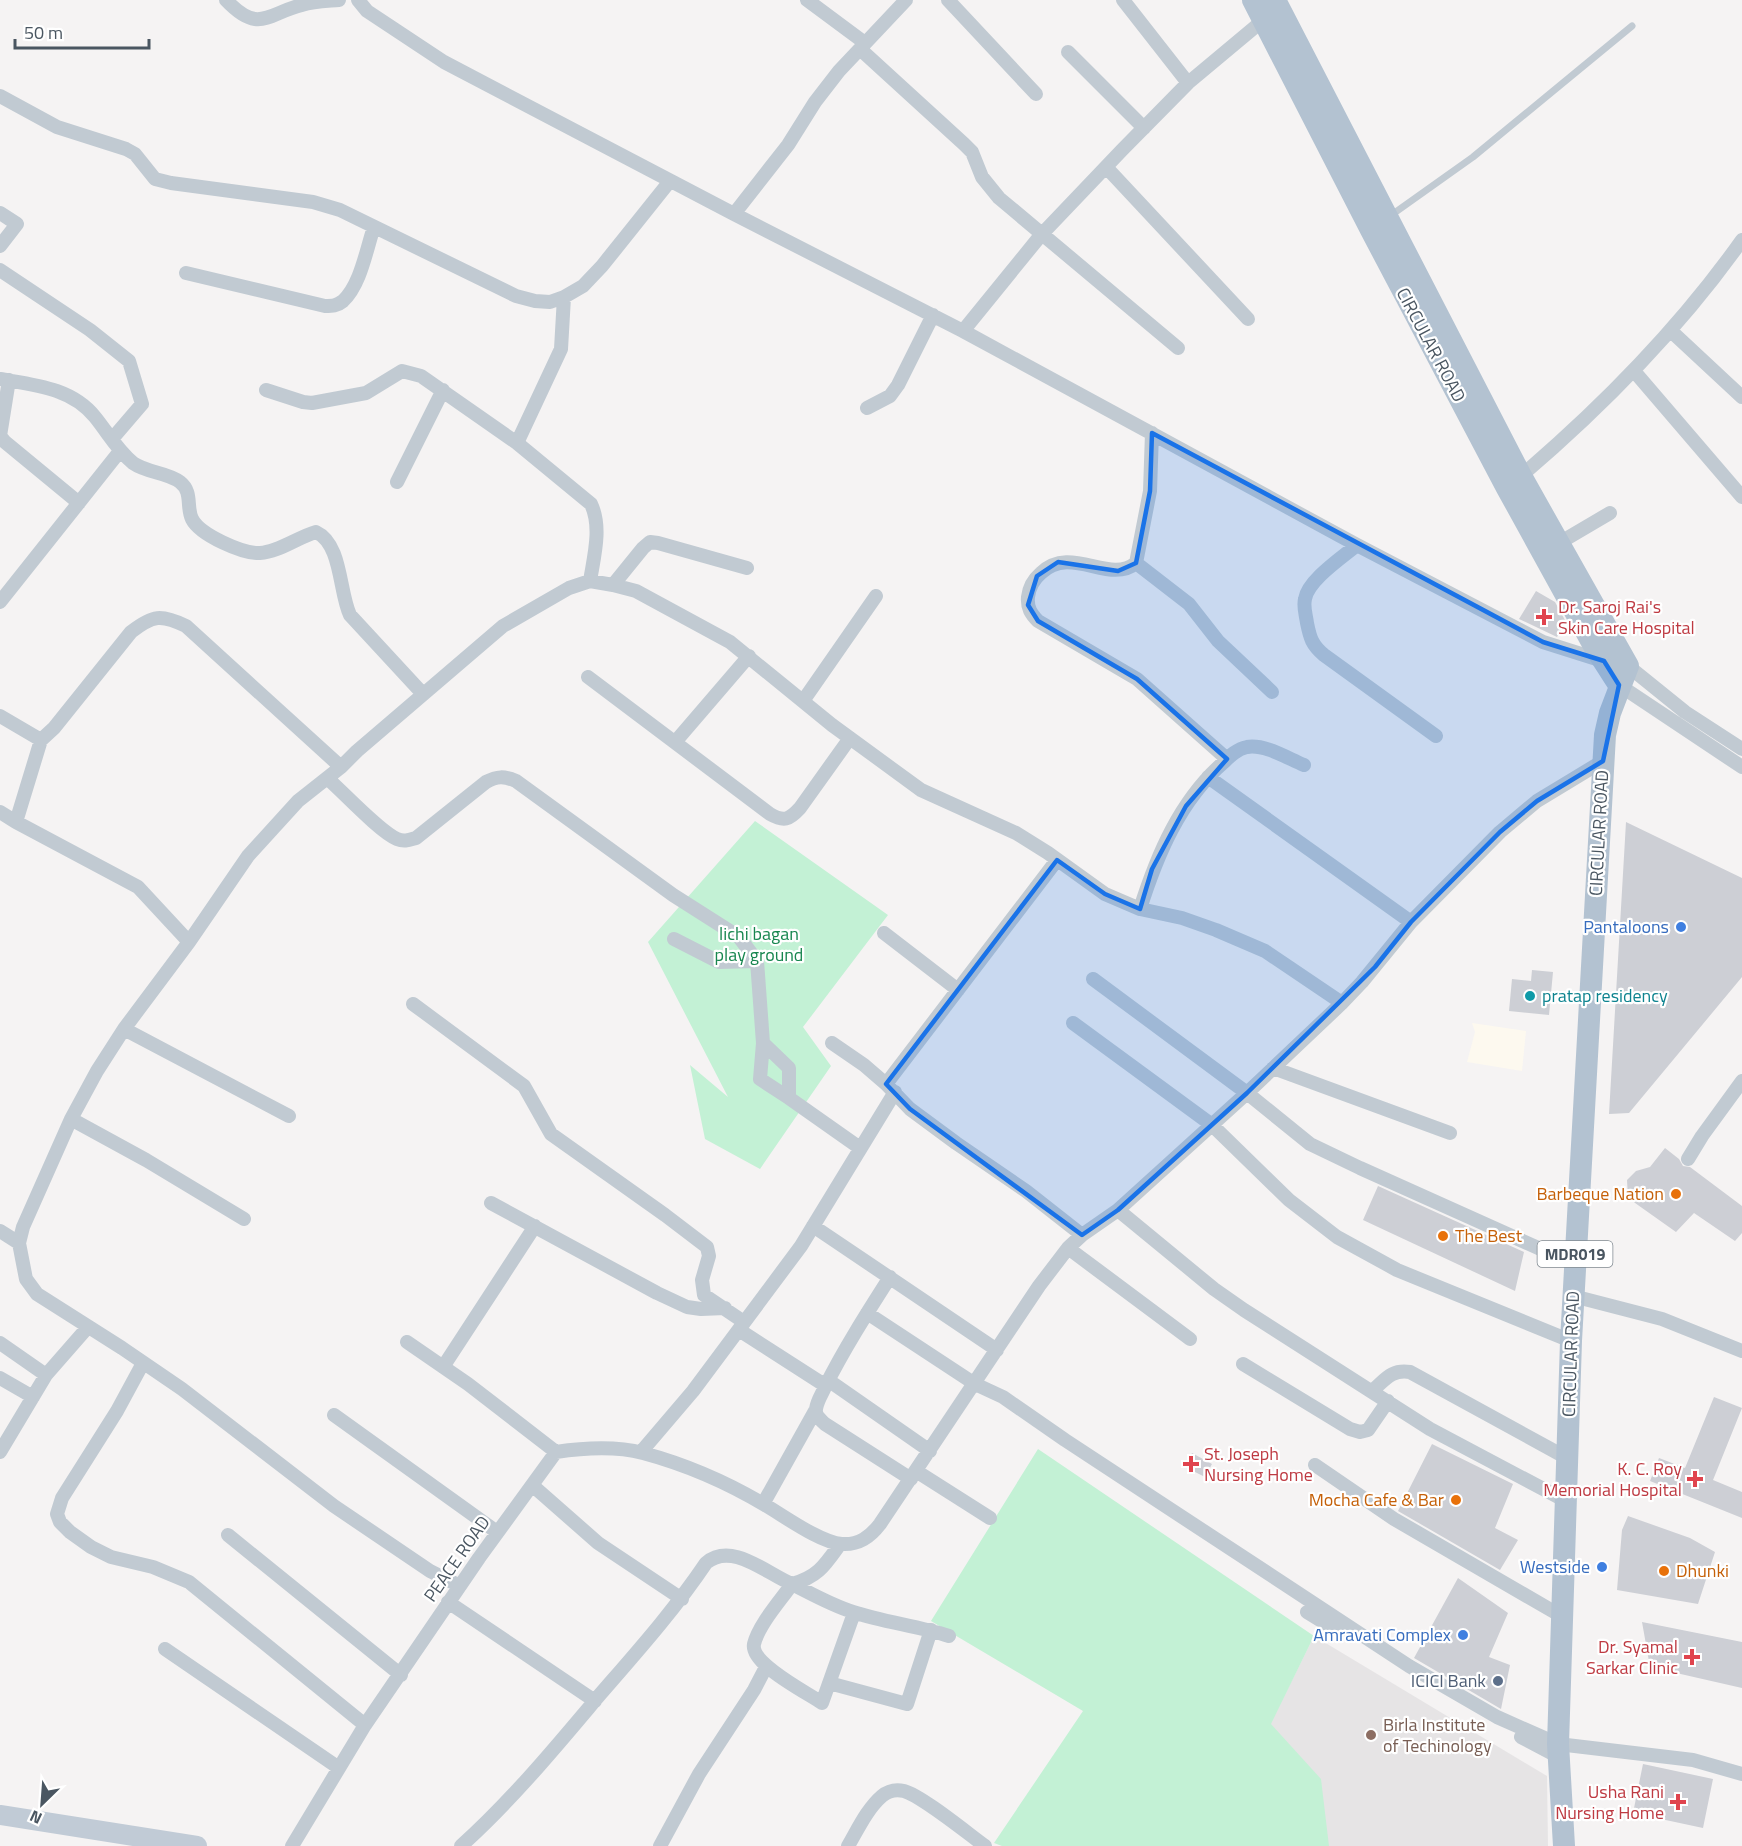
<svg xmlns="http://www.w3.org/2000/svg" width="1742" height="1846" font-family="'Titillium Web',sans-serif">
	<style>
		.commercial { fill: #fdf9ef }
		.education { fill: #e6e4e5 }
		.green { fill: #c3f1d5 }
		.building { fill: #cdcfd5 }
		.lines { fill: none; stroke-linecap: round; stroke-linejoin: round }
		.lane { stroke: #c1cad2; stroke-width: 7 }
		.street { stroke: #c1cad2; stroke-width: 14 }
		.secondary { stroke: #c1cbd6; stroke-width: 20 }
		.primary { stroke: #b3c2d1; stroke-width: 22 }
		.marked { fill: #1a73e8; fill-opacity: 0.2; stroke: #1a73e8; stroke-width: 4.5; stroke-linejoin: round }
		.health-dot { fill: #e0444e; stroke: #fff; stroke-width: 2 }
		.shop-dot { fill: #3f7fe0; stroke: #fff; stroke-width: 2 }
		.culture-dot { fill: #0f9aa8; stroke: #fff; stroke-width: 2 }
		.food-dot { fill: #e8710a; stroke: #fff; stroke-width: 2 }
		.service-dot { fill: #5c6f8a; stroke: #fff; stroke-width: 2 }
		.education-dot { fill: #8d6e63; stroke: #fff; stroke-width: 2 }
		.labels { text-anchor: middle; stroke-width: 4.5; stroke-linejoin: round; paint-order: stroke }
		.shield { fill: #fff; stroke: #808990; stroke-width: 1.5 }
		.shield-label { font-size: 16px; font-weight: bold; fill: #4a5661 }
		.street-label { font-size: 18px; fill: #4a5661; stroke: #fff }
		.health-label { font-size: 18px; fill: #be3a42; stroke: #fff; text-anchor: end }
		.shop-label { font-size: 18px; fill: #366cbe; stroke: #fff; text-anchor: end }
		.park-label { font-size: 18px; fill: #17864f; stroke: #fff }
		.culture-label { font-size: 18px; fill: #0d838f; stroke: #fff; text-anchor: start }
		.food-label { font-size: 18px; fill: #c56008; stroke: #fff; text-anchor: end }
		.service-label { font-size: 18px; fill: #4e5e75; stroke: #fff; text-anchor: end }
		.education-label { font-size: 18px; fill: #785e54; stroke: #fff; text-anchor: start }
	</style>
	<rect width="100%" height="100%" fill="#f5f3f3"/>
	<path class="commercial" d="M1472,1023L1526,1031L1522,1071L1467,1062L1475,1032Z"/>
	<path class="education" d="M1314,1636L1547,1776L1548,1846H1210Z"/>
	<path class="green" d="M755,821L888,915L803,1027L831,1066L760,1169L705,1139L690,1065L728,1097L648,942Z
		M1038,1449L1314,1636L1271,1724L1321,1779L1329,1846H1002L994,1843L1083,1711L931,1621Z"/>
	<path class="building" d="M1536,591L1555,602L1566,622L1557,637L1519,619Z
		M1626,822L1742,878V977L1629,1113L1609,1114Z
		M1532,970L1553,972L1549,1015L1509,1011L1512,979L1531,981Z
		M1665,1148L1679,1159L1683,1166L1690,1167L1742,1206V1233L1735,1241L1694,1213L1676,1232L1628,1198L1627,1180L1636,1171L1650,1167Z
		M1378,1186L1524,1252L1515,1291L1363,1220Z
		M1714,1397L1742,1408L1713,1480L1742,1492V1518L1650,1481L1659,1458L1685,1468Z
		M1432,1444L1513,1484L1495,1528L1518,1540L1500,1570L1398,1511Z
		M1192,1453L1212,1464L1205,1477L1185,1467Z
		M1628,1516L1690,1538L1715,1552L1698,1604L1617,1590L1622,1530Z
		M1458,1578L1508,1613L1489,1657L1510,1665L1501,1709L1414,1658Z
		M1642,1622L1742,1642V1688L1650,1667Z
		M1643,1764L1713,1779L1703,1828L1633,1813Z"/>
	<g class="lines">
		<path class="lane" d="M1390,216L1473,157L1632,26"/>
		<path class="street" d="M226,0C259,35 268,13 302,5C313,1 327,1 339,0
			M358,0L367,11L444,62L734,214L963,331L1041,235L1122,150L1188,83L1267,17
			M807,0L865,43
			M948,0L1036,94
			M1123,0L1188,83
			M860,49L964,144L972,152L982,177L999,198L1178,348
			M1068,52L1144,128
			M0,96L57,127L126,149L135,154L155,179L171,183L313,202L340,210L516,296L535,301L550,302L564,297L583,286L602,266L670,181
			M1106,167L1248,319
			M0,213L17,224L0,246
			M734,214L788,145L815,102L839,71L906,0
			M0,270L90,330L129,361L142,404L112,439
			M186,273L325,306C332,306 337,306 343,301C361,284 366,250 374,227
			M963,331L1357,545L1543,642L1603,661
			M1671,331L1742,397
			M1634,371L1742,497
			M0,379C35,385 72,388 95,417C108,433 117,450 133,463C147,473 167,472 180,482C193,492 186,507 192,519C200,535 243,554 260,553C279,552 298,537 316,532C342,544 339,592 350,615L423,694
			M9,380L0,436L5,442L79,503
			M266,390L303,402L312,403L366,393L402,371L421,376L517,443L591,504C602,527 594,556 590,581
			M867,408L890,396L898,385L933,315
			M1152,433L1150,491L1136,563C1109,585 1071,544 1041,573C1034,579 1029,588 1028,597C1027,608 1031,614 1038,621L1137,679L1227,759
			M517,443L561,349L564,297
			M1521,476C1604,405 1679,329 1742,240
			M397,482L443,390
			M1559,543L1610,513
			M1357,545C1343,557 1308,580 1305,599C1303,607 1306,615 1307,623C1310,638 1312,645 1324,655L1436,736
			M1136,563L1189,604L1218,641L1272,692
			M613,585L643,548L650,542L658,543L747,568
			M0,602L120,451
			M1628,666L1685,712L1742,749
			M588,677L770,814C784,822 789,820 800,808L850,738
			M1619,685L1742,767
			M803,701L876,596
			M0,716L41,740L54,728L131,632C153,615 161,614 186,626L341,767
			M41,740L16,822L138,887L189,942
			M676,741L749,656
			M1208,777L1411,922
			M327,778C343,792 380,832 397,839C404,842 409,840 416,838L486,782C497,776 504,776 516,781L673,895L739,937L757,961L763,1043L789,1068V1098L860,1148
			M0,812L16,822
			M1140,909C1157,855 1180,800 1224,762C1230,756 1237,749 1247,747C1265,744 1287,758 1304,765
			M884,933L958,990
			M674,939L719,962L757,961
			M1093,979L1247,1093L1310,1144L1360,1168L1574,1264
			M413,1004L524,1086L551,1134L665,1215L707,1247L709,1256L702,1280L704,1295L744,1322
			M1073,1023L1212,1125L1289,1200L1337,1237L1397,1270L1571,1341
			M124,1029L289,1116
			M763,1043L760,1079L789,1098
			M832,1043L864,1065L886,1084L910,1109L956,1143L1026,1191L1082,1235
			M1273,1068L1450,1133
			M886,1084L1057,860
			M71,1119L146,1160L244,1219
			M1688,1159L1702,1136L1742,1081
			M491,1203L657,1293L687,1307L701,1309L725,1308
			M1118,1210L1214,1289L1244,1310L1430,1429L1566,1501
			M813,1226L997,1350
			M0,1231L19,1243
			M1068,1248L1190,1339
			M890,1277C867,1313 844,1349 825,1387C822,1394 817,1401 816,1409C815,1416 820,1419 825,1424L911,1479
			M1573,1296L1662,1319L1742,1351
			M867,1313L975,1384L1003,1397L1065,1440L1409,1666L1497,1717L1558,1744L1693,1760L1742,1774
			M739,1330L826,1386
			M0,1343L46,1375
			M143,1363L117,1411L62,1498L57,1514L60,1522L70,1532L91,1547L111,1557L153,1567L189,1582L365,1725
			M1243,1364L1350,1429L1360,1432L1368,1430L1388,1401
			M443,1367L535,1226
			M0,1378L33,1397
			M828,1380L930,1451
			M1372,1391C1385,1380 1391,1369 1410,1372L1567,1458
			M334,1415L497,1532
			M0,1452L46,1375L88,1327
			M556,1452C583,1448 616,1446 643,1453C684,1464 728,1483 765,1505C784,1516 821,1543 842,1544C859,1545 870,1537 880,1524L1039,1286L1068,1248L1082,1235L1118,1210L1247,1093L1342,1003L1362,982L1411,922L1500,832L1537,801L1603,761
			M641,1452L693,1391L801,1246L895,1092
			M1315,1465L1394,1519L1563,1617
			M916,1471L990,1518
			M532,1485L598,1543L682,1599
			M763,1504L815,1411
			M228,1535L401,1675
			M460,1586L430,1571L334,1506L182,1389L122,1348L37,1294L26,1279L19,1243L23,1227L71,1119L97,1071L124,1029L189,942L248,856L298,801L341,767L357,751L503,626L569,588L590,581L613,585L636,591L730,642L832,725L921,790L1016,833L1048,853L1105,894L1140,909L1182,918L1216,930L1265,951L1342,1003
			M448,1602L595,1701
			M1307,1612L1343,1634
			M854,1613L822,1703C806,1692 750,1664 754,1644C759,1624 781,1600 792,1584C812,1594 831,1605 853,1612C884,1622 917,1626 949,1636
			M165,1649L339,1768
			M829,1683L907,1704L931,1630
			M1521,1737L1559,1757
			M292,1846L365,1725L479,1558L556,1452L468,1384L407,1342
			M461,1846C511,1801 554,1749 597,1698C635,1654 673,1612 706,1563C732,1541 767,1574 792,1584C818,1577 825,1565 840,1544
			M660,1846L699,1774L754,1690L766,1667
			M848,1846C858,1829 867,1809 882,1796C888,1791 896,1789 904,1791C922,1796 967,1833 985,1846"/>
		<path class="secondary" d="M0,1815L197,1846"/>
		<path class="primary" d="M1253,0L1371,230L1507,488L1594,646L1619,685
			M1275,0L1521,476L1628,666L1610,713L1605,735L1571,1341L1558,1744L1564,1846"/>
	</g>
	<path class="marked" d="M1152,433L1543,642L1604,661L1619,685L1603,761L1537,801L1500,832L1411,922L1375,967L1247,1093L1118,1210L1082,1235L910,1109L886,1084L1057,860L1105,894L1140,909L1152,869L1186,806L1227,759L1137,679L1038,621L1028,605L1037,576L1058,562L1118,571L1136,563L1150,491Z"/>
	<g class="health-dot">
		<path d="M1541 608h6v6h6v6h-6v6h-6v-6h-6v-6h6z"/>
		<path d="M1188 1455h6v6h6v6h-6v6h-6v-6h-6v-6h6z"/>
		<path d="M1692 1470h6v6h6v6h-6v6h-6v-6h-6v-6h6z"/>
		<path d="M1689 1648h6v6h6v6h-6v6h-6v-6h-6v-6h6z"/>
		<path d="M1675 1793h6v6h6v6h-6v6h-6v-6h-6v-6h6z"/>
	</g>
	<g class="shop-dot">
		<circle cx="1681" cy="927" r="6"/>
		<circle cx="1602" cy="1567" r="6"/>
		<circle cx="1463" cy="1635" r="6"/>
	</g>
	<circle class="culture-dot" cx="1530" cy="996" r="6"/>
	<g class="food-dot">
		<circle cx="1676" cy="1194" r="6"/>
		<circle cx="1443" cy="1236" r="6"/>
		<circle cx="1456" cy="1500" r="6"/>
		<circle cx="1664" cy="1571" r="6"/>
	</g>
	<circle class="service-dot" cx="1498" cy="1681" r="6"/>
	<circle class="education-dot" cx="1371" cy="1735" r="6"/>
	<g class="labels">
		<rect class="shield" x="1537.5" y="1241" width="75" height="26" rx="4.5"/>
		<g class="shield-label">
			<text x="1575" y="1260">MDR019</text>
		</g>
		<g class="street-label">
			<text transform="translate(1431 345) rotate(62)" y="6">CIRCULAR ROAD</text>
			<text transform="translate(1599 833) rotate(-87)" y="6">CIRCULAR ROAD</text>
			<text transform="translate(1571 1354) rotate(-88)" y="6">CIRCULAR ROAD</text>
			<text transform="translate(457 1559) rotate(-55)" y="6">PEACE ROAD</text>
		</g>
		<g class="health-label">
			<text x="1558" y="613" text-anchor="start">Dr. Saroj Rai's<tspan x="1558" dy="21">Skin Care Hospital</tspan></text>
			<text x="1204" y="1460" text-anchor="start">St. Joseph<tspan x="1204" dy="21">Nursing Home</tspan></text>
			<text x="1682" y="1475">K. C. Roy<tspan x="1682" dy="21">Memorial Hospital</tspan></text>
			<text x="1678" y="1653">Dr. Syamal<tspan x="1678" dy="21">Sarkar Clinic</tspan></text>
			<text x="1664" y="1798">Usha Rani<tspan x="1664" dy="21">Nursing Home</tspan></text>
		</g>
		<g class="shop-label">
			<text x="1669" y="933">Pantaloons</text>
			<text x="1590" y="1573">Westside</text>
			<text x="1451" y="1641">Amravati Complex</text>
		</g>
		<g class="park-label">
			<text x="759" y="940">lichi bagan<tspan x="759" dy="21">play ground</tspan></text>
		</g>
		<g class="culture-label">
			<text x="1542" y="1002">pratap residency</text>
		</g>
		<g class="food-label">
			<text x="1664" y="1200">Barbeque Nation</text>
			<text x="1455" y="1242" text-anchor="start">The Best</text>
			<text x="1444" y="1506">Mocha Cafe &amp; Bar</text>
			<text x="1676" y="1577" text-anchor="start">Dhunki</text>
		</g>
		<g class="service-label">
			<text x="1486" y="1687">ICICI Bank</text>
		</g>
		<g class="education-label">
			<text x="1383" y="1731">Birla Institute<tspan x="1383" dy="21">of Techinology</tspan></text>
		</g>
	</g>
	<g transform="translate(42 1804) rotate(205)" stroke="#ffffff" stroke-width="4.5" paint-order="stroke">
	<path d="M0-4.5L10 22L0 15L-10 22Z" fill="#4a5661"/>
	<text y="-9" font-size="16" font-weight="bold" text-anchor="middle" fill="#4a5661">N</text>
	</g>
	<path d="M15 39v9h134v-9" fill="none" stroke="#4a5661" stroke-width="3"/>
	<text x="24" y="39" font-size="18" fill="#4a5661" stroke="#ffffff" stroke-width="4.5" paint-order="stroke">50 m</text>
</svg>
